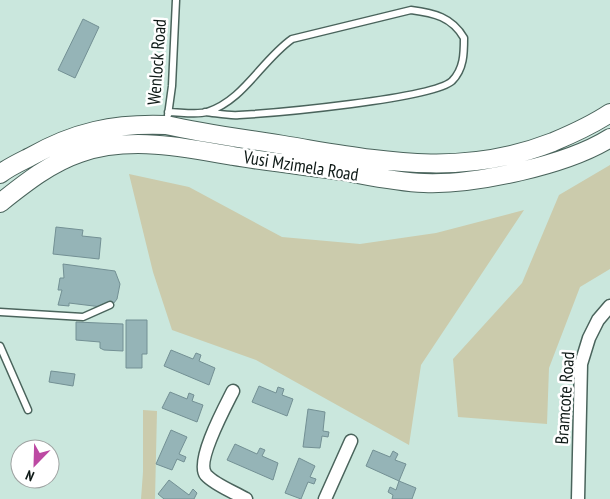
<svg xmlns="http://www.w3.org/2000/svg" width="610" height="499" font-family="'PT Sans Narrow',sans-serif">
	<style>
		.green { fill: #cbcbac }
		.building { fill: #95b4b7; stroke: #739094 }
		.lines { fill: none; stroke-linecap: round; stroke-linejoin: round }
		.lane-casing { stroke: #4a645c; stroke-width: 9 }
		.street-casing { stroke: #4a645c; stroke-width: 15 }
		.secondary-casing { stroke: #4a645c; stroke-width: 20 }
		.lane { stroke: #fff; stroke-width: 6 }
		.street { stroke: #fff; stroke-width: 12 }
		.secondary { stroke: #fff; stroke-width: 18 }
		.labels { text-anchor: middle; stroke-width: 5; stroke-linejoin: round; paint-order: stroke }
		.street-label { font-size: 18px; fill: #0e1916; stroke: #fff }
	</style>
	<rect width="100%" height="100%" fill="#cae7dd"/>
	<path class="green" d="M610,165V269L580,287L549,368L547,424L458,417L453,359L522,283L559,195Z
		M129,174L189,187L282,237L360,244L436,233L524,210L421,365L409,445L256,360L172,330L153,272Z
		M143,410L157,411L155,499H141L143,472Z"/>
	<path class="building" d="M83,19L99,27L75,78L58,70Z
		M56,227L83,230L82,236L101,238L99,259L53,254Z
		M63,264L115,271L120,284L117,299L110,308L69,303V306L58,305L62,290H58L60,278H64Z
		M126,320H147V354H142V368H126Z
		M76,322L123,324V351L104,350L100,348V342L76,340Z
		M171,350L193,359L196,353L201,355L199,361L215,368L209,385L164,366Z
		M51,371L75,374L73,386L49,382Z
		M259,386L276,393L278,387L284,389L282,395L293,399L287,416L252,402Z
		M170,392L187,399L189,393L194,395L192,401L203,405L197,422L162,408Z
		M308,409L325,412L323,431L329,432L328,437L322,436L320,448L303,447Z
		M171,430L187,437L179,454L186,457L184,462L177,459L172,470L156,464Z
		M235,444L257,454L260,448L265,450L262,456L278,463L273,480L227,460Z
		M373,450L390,457L393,451L398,454L395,460L406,464L399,481L366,466Z
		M299,458L315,466L310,477L316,479L314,484L308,482L301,499L285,493Z
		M169,480L189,495L193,489L197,493L194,499H164L158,494Z
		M399,481L416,488L412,499H392L393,495L388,492L390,487L396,490Z"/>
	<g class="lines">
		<g class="lane-casing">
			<path id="lane" d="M168,112C180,112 196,115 207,112C244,100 261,61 292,39L411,10C434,13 452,17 464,38C464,53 464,69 452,81C432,99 274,113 239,115C228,116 216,113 205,112
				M168,115L172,86L176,0
				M0,312L83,317L110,305
				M0,346L28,410"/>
		</g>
		<g class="street-casing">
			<path id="street" d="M233,391C226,405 195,462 206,475C215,485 234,492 246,499
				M325,499L351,441
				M578,499L581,364L589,338L598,320L610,306"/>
		</g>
		<g class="secondary-casing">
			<path id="secondary" d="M0,174C9,167 20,162 30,157C74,132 114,123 166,125C206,134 247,139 289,146C382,161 461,178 553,142C572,134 592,125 610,113
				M0,203C24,184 50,163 80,153C128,136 185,147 233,156C269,162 306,166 342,171C370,176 396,182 424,183C475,185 567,165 610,138"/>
		</g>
		<use href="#lane" class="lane"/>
		<use href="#street" class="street"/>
		<use href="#secondary" class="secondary"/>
	</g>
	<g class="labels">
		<g class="street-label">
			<text transform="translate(157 62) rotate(-86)" y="6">Wenlock Road</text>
			<text transform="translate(301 166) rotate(9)" y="6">Vusi Mzimela Road</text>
			<text transform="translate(565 398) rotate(-86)" y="6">Bramcote Road</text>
		</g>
	</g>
	<g transform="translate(35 464) rotate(203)"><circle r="24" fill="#ffffff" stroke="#9fa3a2"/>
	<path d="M0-4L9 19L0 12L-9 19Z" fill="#bd49a3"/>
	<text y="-8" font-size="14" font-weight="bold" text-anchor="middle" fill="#0e1916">N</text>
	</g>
</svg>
